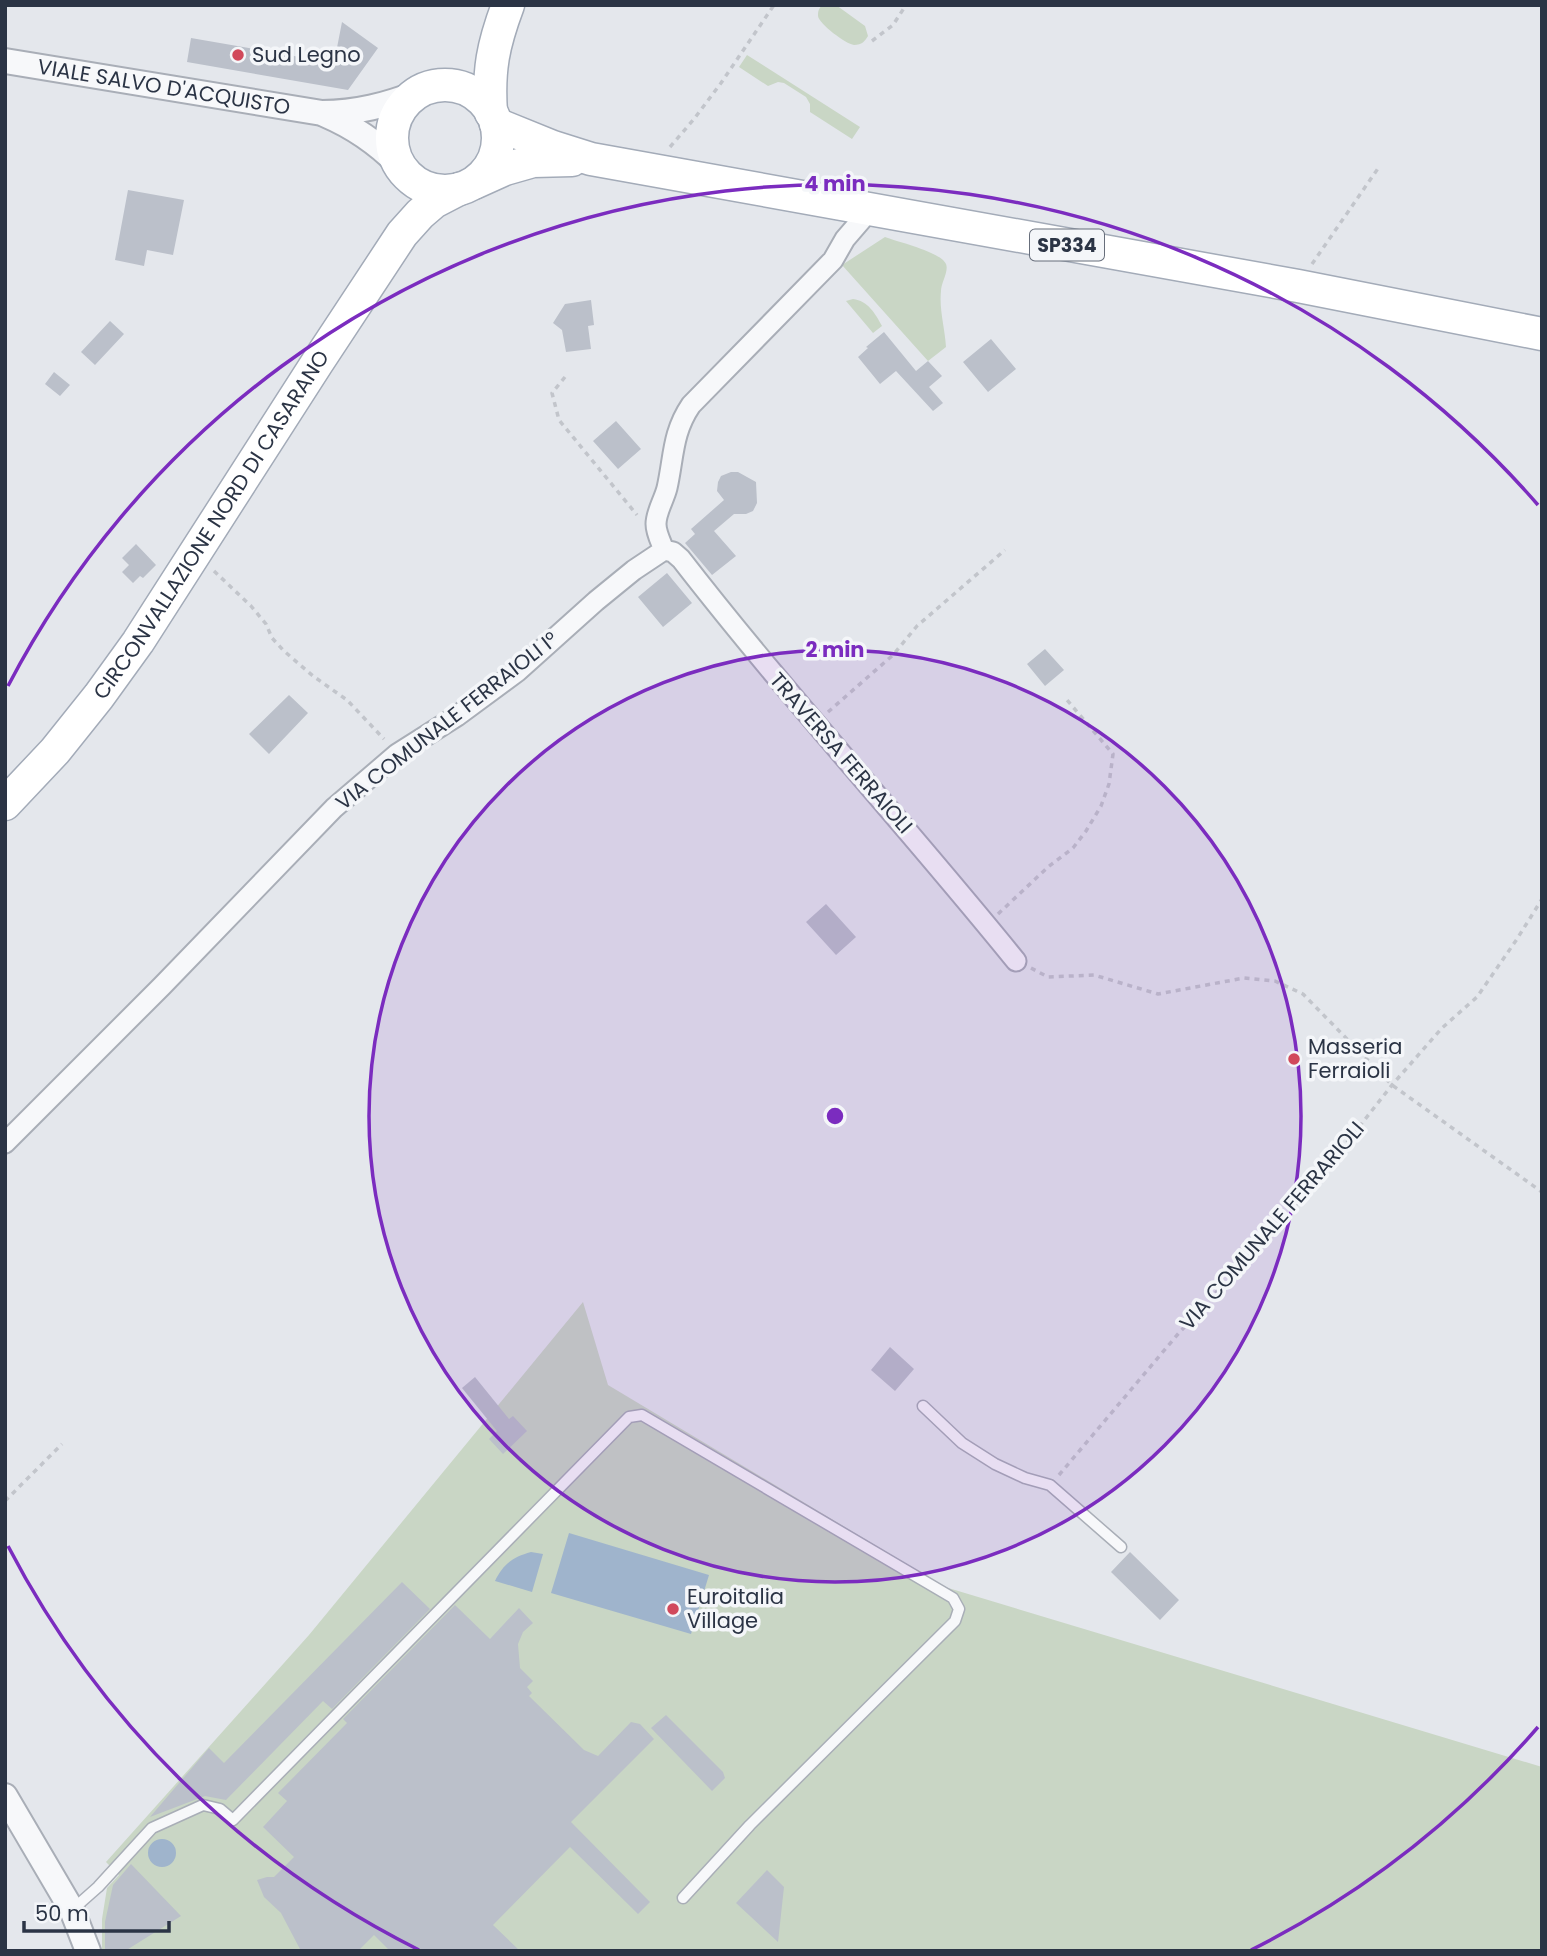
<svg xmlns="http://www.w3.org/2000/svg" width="1547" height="1956" font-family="Poppins,sans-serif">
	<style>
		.green { fill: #c9d6c5 }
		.water { fill: #9fb4cc }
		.building { fill: #bbc0ca }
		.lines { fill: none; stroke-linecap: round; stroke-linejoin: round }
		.service-casing { stroke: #a9aeb7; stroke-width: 13 }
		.minor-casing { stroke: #a9aeb7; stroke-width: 23 }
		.tertiary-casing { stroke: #a9aeb7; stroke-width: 28 }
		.primary-casing { stroke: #a3abb8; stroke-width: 35 }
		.path { stroke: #c2c5cb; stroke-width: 3.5; stroke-dasharray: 5 5; stroke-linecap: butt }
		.service { stroke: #f7f8fa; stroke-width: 10 }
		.minor { stroke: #f7f8fa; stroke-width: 19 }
		.tertiary { stroke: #f7f8fa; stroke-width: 24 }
		.primary { stroke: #fff; stroke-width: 32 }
		.ring { fill: none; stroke: #7b2cbf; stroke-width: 3.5 }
		.poi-dot { fill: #d1495b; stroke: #f4f6f9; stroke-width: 2.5 }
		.labels { text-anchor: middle; stroke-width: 7; stroke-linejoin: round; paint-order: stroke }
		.shield { fill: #f4f6f9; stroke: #676e7b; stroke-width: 2 }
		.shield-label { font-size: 19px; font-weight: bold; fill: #2b3445 }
		.poi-label { font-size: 21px; fill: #2b3445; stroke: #f4f6f9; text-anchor: start }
		.street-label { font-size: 21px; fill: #2b3445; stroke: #f4f6f9 }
		.centre { fill: #7b2cbf; stroke: #f4f6f9; stroke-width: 3.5 }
		.ring-label { font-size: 21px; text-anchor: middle; font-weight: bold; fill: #7b2cbf; stroke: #f4f6f9; stroke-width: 7; stroke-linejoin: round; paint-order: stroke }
	</style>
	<rect width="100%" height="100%" fill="#e4e7ec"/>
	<path class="green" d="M822,5H836L865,26L868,36C865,41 862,45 854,45C846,44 819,24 818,16C818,10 819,9 822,5Z
		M747,55L860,127L852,139L810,112V104L806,97L784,83L778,82L768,86L739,67Z
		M885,237C898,242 941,252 946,264C949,271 941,283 941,291C939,310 945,328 946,347L928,361L842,265Z
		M853,299C868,301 875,313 882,326L873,333L846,301Z
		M583,1302L608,1385L945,1587L1542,1767V1951H102V1919L107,1888L119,1875L106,1862L309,1635Z"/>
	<path class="water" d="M569,1533L709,1575L691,1634L551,1593Z
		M531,1552L543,1554L532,1592L495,1581C503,1564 513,1557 531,1552Z
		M148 1853a14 14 0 1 1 28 0a14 14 0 1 1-28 0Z"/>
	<path class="building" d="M342,22L378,48L348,90L187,62L191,38L334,63Z
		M128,190L184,200L173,255L147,250L144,266L115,260Z
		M591,300L594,325L588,326L591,349L566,352L562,330L553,323L565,304Z
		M110,321L124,334L95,365L81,352Z
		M884,332L916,371L928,361L942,376L929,387L943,403L933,411L896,371L880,384L858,357L868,348L866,347Z
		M991,339L1016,369L988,392L963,362Z
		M54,372L70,385L60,396L45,384Z
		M616,421L641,449L618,469L593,441Z
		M731,472H738L756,482L757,503L753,511L746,514H734L714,531L736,556L712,575L685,543L695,534L691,529L724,500L717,491L718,482L721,476Z
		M136,544L156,565L143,578L140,576L133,583L122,572L129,565L122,558Z
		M667,573L692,603L663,627L638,597Z
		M1045,649L1064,670L1045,686L1027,664Z
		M289,695L308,713L269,754L249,734Z
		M826,904L856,937L836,955L806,922Z
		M890,1347L914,1369L895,1391L871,1370Z
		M475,1377L509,1419L513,1416L527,1431L503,1454L489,1439L497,1431L462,1388Z
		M1130,1552L1179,1600L1160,1620L1111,1572Z
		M402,1582L430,1609L332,1709L323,1701L226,1800L205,1796L150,1817L209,1748L224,1763Z
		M455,1605L490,1639L519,1608L533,1623L523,1632L518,1644L520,1668L533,1681L527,1687L532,1693L529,1696L584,1750L598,1756L631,1722L640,1724L654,1739L571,1822L650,1902L638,1914L570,1847L493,1925L520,1951H390L374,1935L358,1951H301L281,1913L264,1897L257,1880L267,1877H274L294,1857L263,1827L287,1801L278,1793L347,1723L343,1719Z
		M666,1715L723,1772L725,1778L712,1791L651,1728Z
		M131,1864L181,1916L125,1951H105V1922L113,1885Z
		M767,1870L784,1887L778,1942L736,1903Z"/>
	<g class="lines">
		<g class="service-casing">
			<path id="service" d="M923,1406L962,1443L995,1464L1025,1478L1050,1485L1121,1547
				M72,1910L98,1887L152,1828L203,1805L220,1809L233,1820L629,1417L642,1415L953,1598L959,1609L955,1621L750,1825L683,1898"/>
		</g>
		<g class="minor-casing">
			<path id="minor" d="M664,550L673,552L681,559C788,697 906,825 1016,961
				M5,1143L162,986L334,808L397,754L457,716L518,671L596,601L634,570L664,550C661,542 656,533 656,524C656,512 664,500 667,488C674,457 672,433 691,405L833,260L845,239L870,210"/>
		</g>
		<g class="tertiary-casing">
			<g id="tertiary">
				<path id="s1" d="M5,61L322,113C357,113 386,105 418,93"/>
				<path d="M326,115C354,127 377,143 398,164"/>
				<path d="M5,1796L72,1910L88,1951"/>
			</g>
		</g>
		<g class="primary-casing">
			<g id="primary">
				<circle cx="445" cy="138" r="53"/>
				<path d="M491,113C488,70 493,45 508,5"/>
				<path d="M496,124L553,147L591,159L1298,286L1542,334"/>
				<path d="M474,183L505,169L533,161L572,160"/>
				<path id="s2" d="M5,804L55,751L99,696L138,642L317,363L402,234L420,214L434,202L459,189"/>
			</g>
		</g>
		<path class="path" d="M872,41L893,25L906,5
			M670,147L694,119L721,83L774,5
			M1312,264L1379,167
			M565,377L552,393L559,420L637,515
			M214,571L251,606L266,624L272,638L284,651L313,676L347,700L384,739
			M828,712L893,655L917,626L1005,550
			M998,914L1048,867L1073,848L1086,831L1101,806L1109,784L1113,754L1067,700
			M1031,968L1048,977L1094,975L1158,994L1244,978L1275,981L1303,994L1392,1085L1542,1192
			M1059,1475L1178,1334L1307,1193L1392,1085L1442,1028L1477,997L1517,939L1542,899
			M5,1501L62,1444"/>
		<use href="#service" class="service"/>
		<use href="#minor" class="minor"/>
		<use href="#tertiary" class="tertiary"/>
		<use href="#primary" class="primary"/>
	</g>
	<circle cx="835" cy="1116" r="466" fill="#7b2cbf" fill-opacity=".12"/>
	<g class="ring">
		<circle cx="835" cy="1116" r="466"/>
		<path d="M1538 1727A932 932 0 0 1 1251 1950M419 1950A932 932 0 0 1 8 1546M8 686A932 932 0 0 1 1538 505"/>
	</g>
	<g class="poi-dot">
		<circle cx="238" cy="55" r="7"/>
		<circle cx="1294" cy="1059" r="7"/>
		<circle cx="673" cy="1609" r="7"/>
	</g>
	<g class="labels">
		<rect class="shield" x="1030" y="229.5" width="74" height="31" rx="5"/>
		<g class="shield-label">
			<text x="1067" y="252">SP334</text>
		</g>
		<g class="poi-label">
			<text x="252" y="62">Sud Legno</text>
			<text x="1308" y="1054">Masseria<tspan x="1308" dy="24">Ferraioli</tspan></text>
			<text x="687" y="1604">Euroitalia<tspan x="687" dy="24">Village</tspan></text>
		</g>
		<g class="street-label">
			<text dy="7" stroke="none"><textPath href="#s1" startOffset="161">VIALE SALVO D'ACQUISTO</textPath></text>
			<text dy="7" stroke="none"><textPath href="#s2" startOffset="348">CIRCONVALLAZIONE NORD DI CASARANO</textPath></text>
			<text transform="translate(447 721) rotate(-38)" y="7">VIA COMUNALE FERRAIOLI I°</text>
			<text transform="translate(841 753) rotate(49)" y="7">TRAVERSA FERRAIOLI</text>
			<text transform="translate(1272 1226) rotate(-49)" y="7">VIA COMUNALE FERRARIOLI</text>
		</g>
	</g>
	<circle cx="835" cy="1116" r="10" class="centre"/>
	<g class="ring-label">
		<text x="835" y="191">4 min</text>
		<text x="835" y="657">2 min</text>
	</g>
	<rect width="1547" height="1956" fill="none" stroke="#2b3445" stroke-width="14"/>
	<path d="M24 1921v10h145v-10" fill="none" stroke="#2b3445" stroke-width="3.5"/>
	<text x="35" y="1921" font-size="21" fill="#2b3445" stroke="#f4f6f9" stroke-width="5" paint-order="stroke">50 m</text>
</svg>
